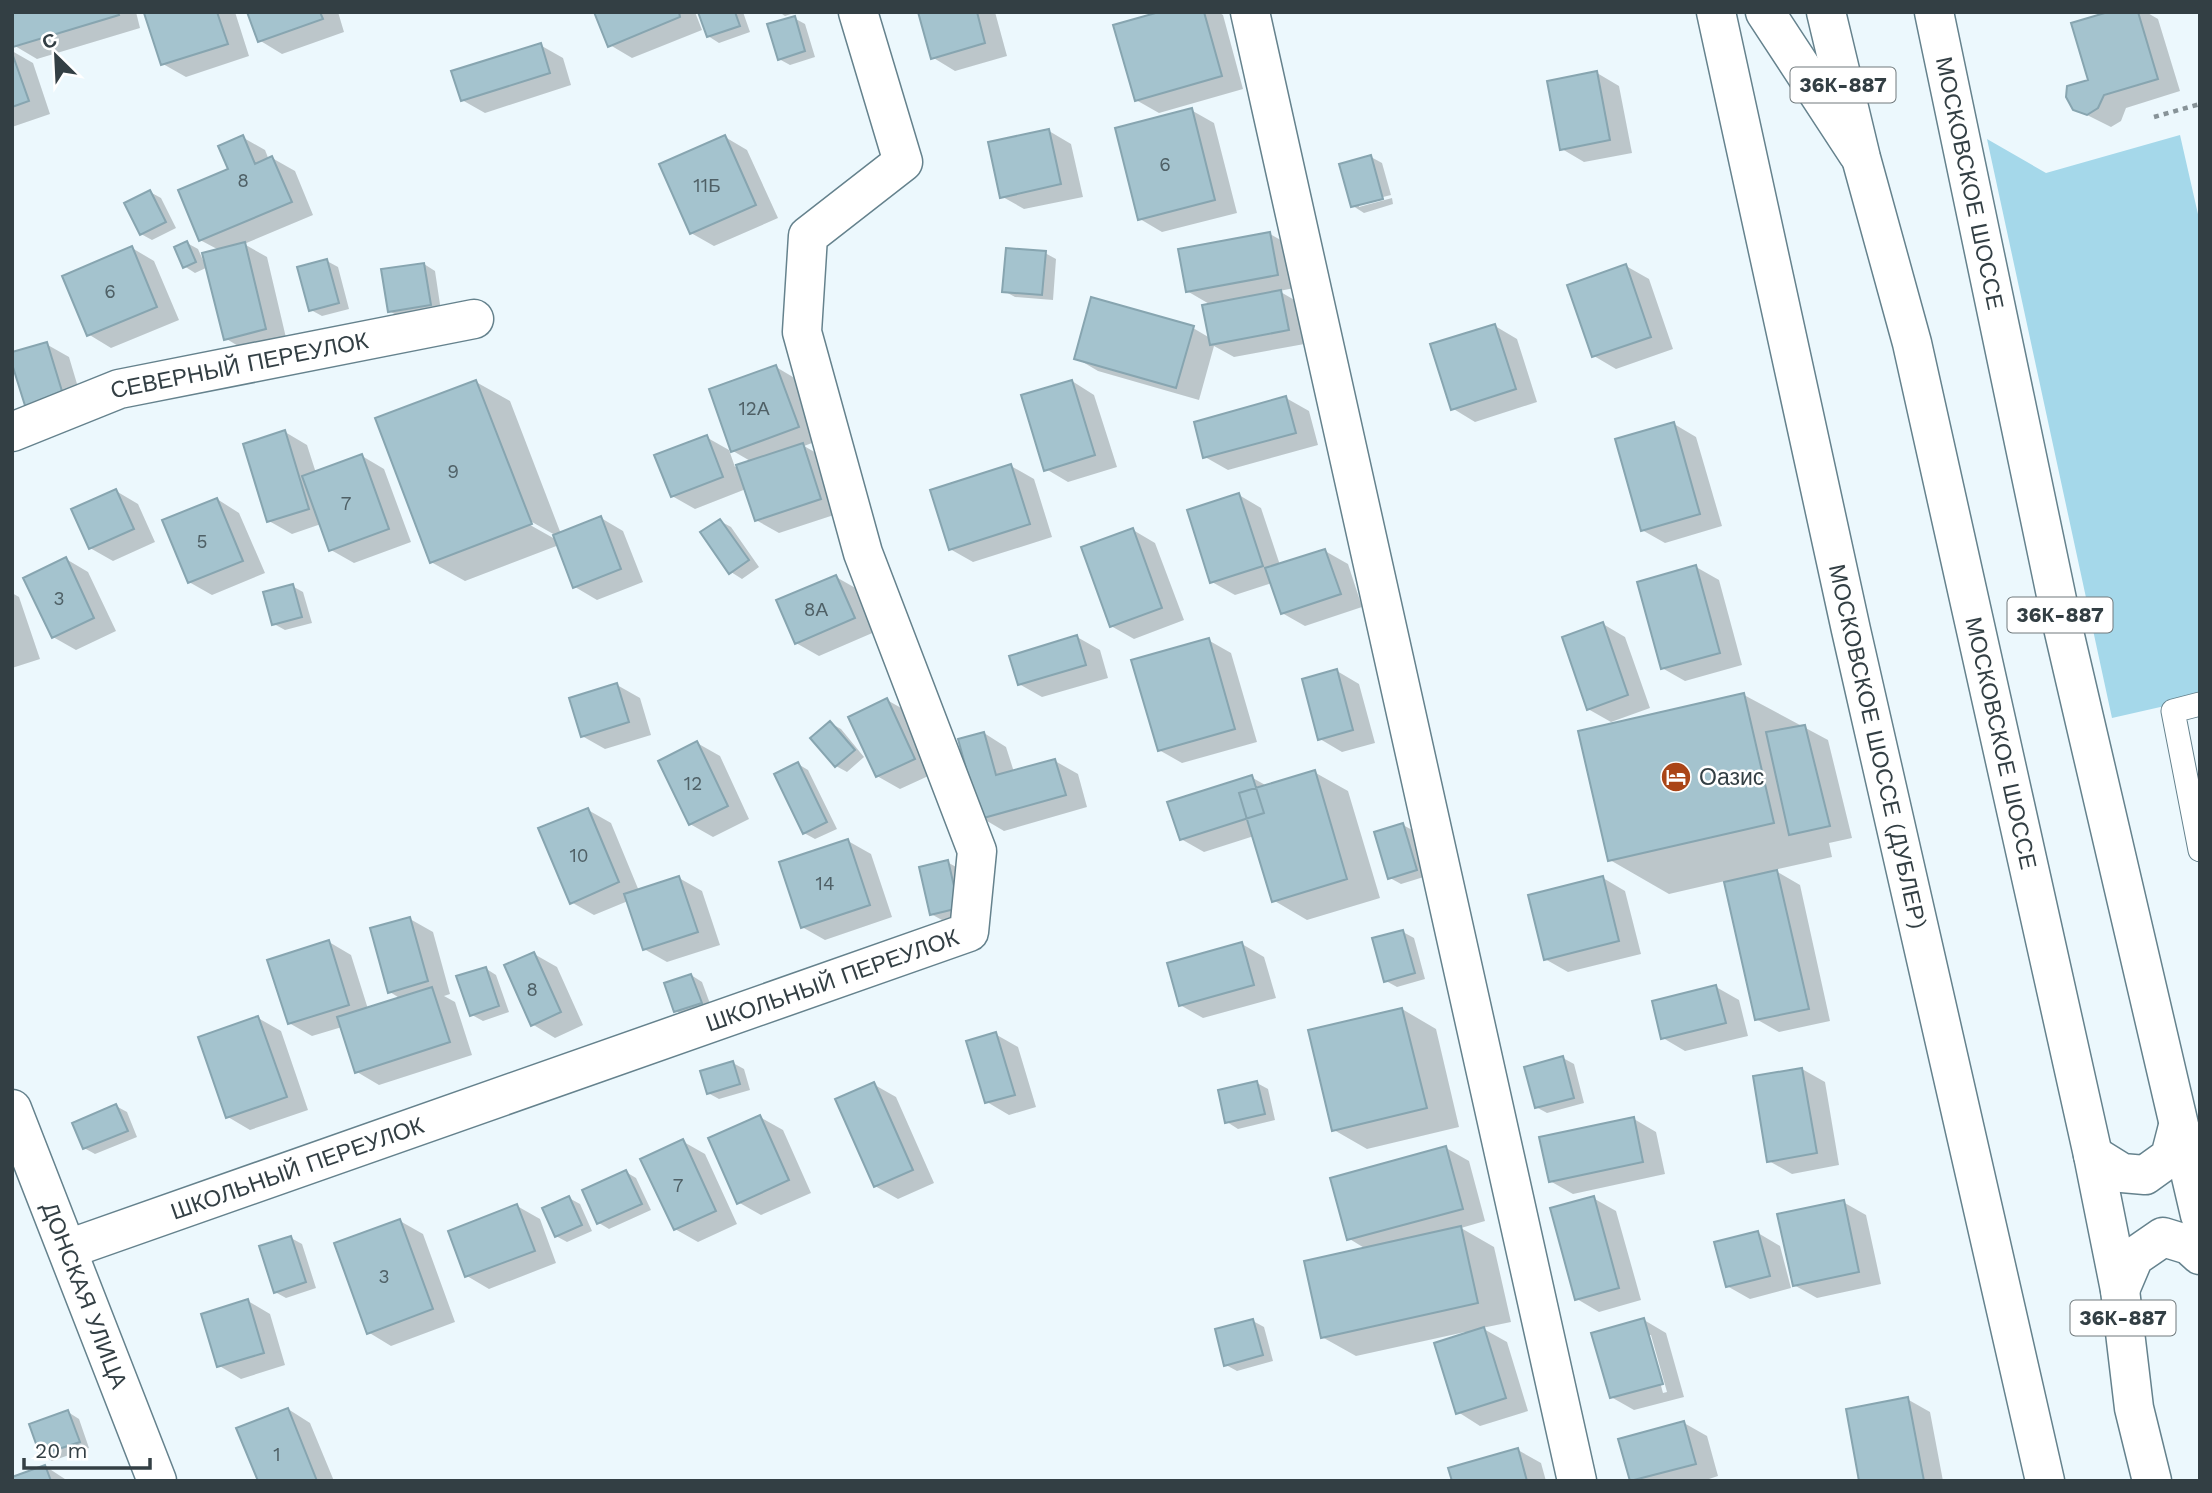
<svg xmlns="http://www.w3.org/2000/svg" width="2212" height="1493" font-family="'Work Sans',sans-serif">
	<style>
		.green { fill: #a5d8ea }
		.shadow { fill: #0003; fill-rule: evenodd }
		.building { fill: #a4c3ce; stroke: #87a5b0; stroke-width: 2 }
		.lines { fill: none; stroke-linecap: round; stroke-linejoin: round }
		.lane-casing { stroke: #65828d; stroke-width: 25 }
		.street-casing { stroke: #65828d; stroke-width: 41 }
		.primary-casing { stroke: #65828d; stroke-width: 41 }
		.path { stroke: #879398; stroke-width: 4.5; stroke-dasharray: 5 5; stroke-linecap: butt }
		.lane { stroke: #fff; stroke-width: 23 }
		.street { stroke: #fff; stroke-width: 38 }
		.primary { stroke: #fff; stroke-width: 38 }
		.labels { text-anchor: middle; stroke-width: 5; stroke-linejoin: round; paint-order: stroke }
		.number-label { font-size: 19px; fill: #4f6066 }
		.shield { fill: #fff; stroke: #70797c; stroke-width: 2 }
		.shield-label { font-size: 21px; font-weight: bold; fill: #333f44 }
		.street-label { font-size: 23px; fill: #333f44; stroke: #fff }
		.poi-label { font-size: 23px; fill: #333f44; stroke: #fff; text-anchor: start }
	</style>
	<rect width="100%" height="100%" fill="#ecf8fd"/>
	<path class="green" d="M2180,135L2200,223V698L2112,718L1987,139L2046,173Z"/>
	<path class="shadow" d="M12,12H136L140,28L37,59L15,46Z
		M152,12H235L249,56L186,77L163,64L146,14Z
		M249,12H338L344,32L282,54L259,40Z
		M596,12H695L702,30L632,58L610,45Z
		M700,12H743L750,32L719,43L708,36Z
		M779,12H797L785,16Z
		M919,12H995L1007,56L955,71L932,57Z
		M1165,12H1218L1223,15L1243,89L1159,113L1136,100Z
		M2114,12H2146L2158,19L2180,91L2126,108L2121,121L2111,127L2075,109L2090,81Z
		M794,18L805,24L815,57L790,65L779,59Z
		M540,45L563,58L571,85L485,113L462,100Z
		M12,51L33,63L50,114L12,127Z
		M1597,73L1619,86L1632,153L1584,162L1562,149Z
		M1191,110L1214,123L1237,213L1162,232L1140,219Z
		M1049,131L1071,144L1083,197L1024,209L1001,196Z
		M242,137L265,150L269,160L272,158L295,171L313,215L244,244L267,257L287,342L248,352L225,338L208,267L195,273L184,266L187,243L198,249L206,267L219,250L200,240Z
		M725,137L747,150L778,218L714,246L691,233Z
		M1371,157L1382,163L1391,195L1359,203V207L1392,198L1393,204L1364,213L1353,206Z
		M150,192L161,198L176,228L152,240L141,234Z
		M1270,234L1293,247L1300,287L1279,291L1303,305L1310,343L1234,357L1214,346L1199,400L1098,371L1076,358L1193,328L1210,338L1211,305L1187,291Z
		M132,248L154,261L179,320L111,348L88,334Z
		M1045,253L1056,259L1053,300L1015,297L1004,291Z
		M327,261L338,267L349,309L322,316L311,310Z
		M424,264L435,271L441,311L400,317L389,311Z
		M1626,266L1649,279L1673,349L1616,369L1594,356Z
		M1495,326L1517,339L1537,402L1475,422L1452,408Z
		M46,344L69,357L86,414L51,424Z
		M776,367L798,380L820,440L804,446L825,458L843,512L779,533L756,520L746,489L695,509L672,496L706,437L729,450L735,467L752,462L733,451Z
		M1072,381L1094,395L1117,467L1068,482L1046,469Z
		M476,382L510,401L561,534L601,518L623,531L643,582L597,600L575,587L559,545L465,581L431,562ZM525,518L555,535V539L523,521Z
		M1286,398L1309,411L1318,445L1228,470L1205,457Z
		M1674,424L1696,437L1722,526L1665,543L1642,530Z
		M285,432L307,445L316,473L362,456L384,469L411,542L354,563L331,550L321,524L292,534L269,521Z
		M1011,466L1034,479L1052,537L973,562L950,549Z
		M116,491L138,504L155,542L113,561L90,548Z
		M1239,495L1261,508L1280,565L1325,551L1348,564L1362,607L1305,626L1282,613L1272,583L1235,595L1212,582Z
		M217,499L239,513L265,573L212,595L189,582Z
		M720,521L731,527L759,567L742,579L731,572Z
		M1133,530L1155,543L1184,620L1134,639L1111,626Z
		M66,559L88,572L116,631L76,650L53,637Z
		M1696,567L1719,580L1742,665L1685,681L1662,668Z
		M836,577L859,590L877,631L819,656L796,643Z
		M292,586L303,592L312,623L285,630L274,624Z
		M12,593L19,597L40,659L12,668Z
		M1603,624L1625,637L1650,708L1611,722L1588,709Z
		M1077,637L1100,650L1108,678L1042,697L1019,684Z
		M1208,640L1231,653L1257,742L1182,763L1159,750Z
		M1337,671L1359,684L1375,743L1342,752L1320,739Z
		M617,685L640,698L651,735L605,749L582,736Z
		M1744,695L1828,740L1852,838L1829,843L1832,857L1774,870L1800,885L1830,1021L1779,1032L1756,1019L1725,881L1669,894L1610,860Z
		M887,700L910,713L937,772L900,789L877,776Z
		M830,723L841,729L864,757L847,772L836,766Z
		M984,733L1006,747L1014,772L1055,761L1078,774L1087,807L1004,831L982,818Z
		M697,743L720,756L749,819L713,837L690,824Z
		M798,764L808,770L837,829L815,839L804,833Z
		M1314,772L1348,791L1380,898L1307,920L1273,900L1254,836L1204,852L1181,839L1251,777L1267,786Z
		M588,810L611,823L639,891L679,878L702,891L720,945L667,962L644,949L628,901L594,915L571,902Z
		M1403,825L1414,831L1427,876L1401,884L1390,878Z
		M848,841L871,854L892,917L825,940L802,927Z
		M947,862L958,868L969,914L942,920L931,914Z
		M1603,878L1625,891L1641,954L1568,972L1545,959Z
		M410,919L433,932L450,994L444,996L455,1002L472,1055L379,1085L357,1072L342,1027L312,1036L289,1023L329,942L351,955L368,1009L401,999L390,992Z
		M1403,932L1414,938L1425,979L1397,987L1386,981Z
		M1242,944L1264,957L1276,998L1203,1018L1180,1005Z
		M534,954L557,967L583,1025L555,1038L532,1024Z
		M485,968L496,975L509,1012L483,1021L472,1015Z
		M691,975L702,982L712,1009L687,1017L676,1011Z
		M1716,987L1739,1000L1748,1036L1685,1051L1663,1038Z
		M1402,1009L1436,1029L1459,1127L1367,1149L1334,1130Z
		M258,1018L281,1031L308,1110L250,1130L228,1117Z
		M995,1034L1018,1047L1036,1107L1009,1115L987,1102Z
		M1563,1058L1574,1064L1584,1103L1547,1113L1536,1107Z
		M733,1063L744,1069L750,1090L719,1099L708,1093Z
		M1802,1069L1825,1082L1839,1165L1792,1174L1769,1161Z
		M1257,1083L1268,1089L1275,1120L1238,1129L1227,1122Z
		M873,1084L896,1097L934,1183L898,1199L875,1186Z
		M116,1106L127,1112L137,1137L95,1154L84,1148Z
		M760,1117L783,1130L811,1193L761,1215L738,1202Z
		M1634,1119L1656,1132L1665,1174L1573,1194L1550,1181Z
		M682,1141L705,1154L737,1224L698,1242L675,1229Z
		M1446,1148L1469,1161L1485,1221L1461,1228L1494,1247L1511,1322L1482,1328L1507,1342L1528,1411L1480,1426L1458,1412L1465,1332L1356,1356L1322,1337L1366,1249L1348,1238Z
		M626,1172L636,1178L651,1210L609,1229L599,1223Z
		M569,1198L580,1204L592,1231L567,1242L556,1236Z
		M1593,1198L1616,1211L1641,1300L1599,1312L1577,1299Z
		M1843,1202L1866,1215L1881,1284L1817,1298L1794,1285Z
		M517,1206L540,1219L556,1263L489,1289L467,1276Z
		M400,1221L423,1234L455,1322L391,1346L368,1332Z
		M1758,1233L1780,1246L1791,1288L1750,1299L1727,1286Z
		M291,1238L302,1244L316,1288L286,1298L275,1292Z
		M248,1301L270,1314L285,1365L241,1379L218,1365Z
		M1644,1320L1666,1333L1684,1397L1634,1410L1611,1397ZM1647,1335H1651L1667,1392L1663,1393Z
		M1253,1321L1264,1327L1273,1361L1237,1371L1226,1365Z
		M1907,1399L1930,1412L1943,1481H1861Z
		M288,1409L310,1423L334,1481H260Z
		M68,1412L79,1419L89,1448L52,1461L41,1454Z
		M1684,1423L1707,1436L1718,1476L1703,1481H1632L1621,1440Z
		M1518,1450L1541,1463L1546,1481H1453Z
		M45,1466L68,1481H12Z"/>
	<path class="building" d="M12,12H118L119,15L13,47Z
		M217,12L228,44L161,65L144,13Z
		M247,12H320L323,19L258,42Z
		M594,12H679L680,17L608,47Z
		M698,12H735L740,26L707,37Z
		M918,12H977L985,43L931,59Z
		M1159,12H1204L1222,76L1135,101L1113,25Z
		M2108,12H2138L2158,79L2104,95L2098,108L2087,115L2073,110L2066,97L2067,86L2088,80L2071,23Z
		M795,16L805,51L778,60L767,24Z
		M541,43L550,73L461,101L451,71Z
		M12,53L29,101L12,107Z
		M1597,71L1610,140L1560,150L1547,81Z
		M1192,108L1215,200L1138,220L1115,128Z
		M1049,129L1061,184L1000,198L988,142Z
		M243,135L255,164L272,156L292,202L199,241L178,190L228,169L218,146Z
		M725,135L756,205L690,234L659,164Z
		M1371,155L1383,199L1351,207L1339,164Z
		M150,190L166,222L140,235L124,203Z
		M1270,232L1278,275L1186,292L1178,249Z
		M187,241L196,262L183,268L174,247Z
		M245,242L266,329L224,340L202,253Z
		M132,246L157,307L87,336L62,276Z
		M1006,248L1046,251L1042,295L1002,292Z
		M327,259L339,303L309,311L297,267Z
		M424,263L431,305L388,312L381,269Z
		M1626,264L1651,337L1592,357L1567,285Z
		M1281,290L1289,330L1210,345L1202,305Z
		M1091,297L1194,326L1176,388L1074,359Z
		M1495,324L1516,389L1451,410L1430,344Z
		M47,342L65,401L27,412L12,364V352Z
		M776,365L799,427L731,452L709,389Z
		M476,380L532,524L430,563L375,418Z
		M1072,380L1095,455L1044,471L1021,395Z
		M1286,396L1296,433L1203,458L1194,422Z
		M1674,422L1700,514L1641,531L1615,439Z
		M285,430L309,509L267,522L243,444Z
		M707,435L723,477L671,497L654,455Z
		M803,443L821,499L755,521L736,465Z
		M362,454L389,529L329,551L302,476Z
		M1011,464L1030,524L949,550L930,490Z
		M116,489L134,529L89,549L71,509Z
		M1239,493L1263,566L1210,583L1187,510Z
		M217,498L243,561L188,583L162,520Z
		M601,516L621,569L573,588L553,535Z
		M720,519L749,560L729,574L700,532Z
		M1133,528L1162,608L1110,627L1081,547Z
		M1325,549L1341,594L1281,614L1265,568Z
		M66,557L94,618L52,638L23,578Z
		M1696,565L1720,653L1661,669L1637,582Z
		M836,575L855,618L795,644L776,600Z
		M293,584L302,617L272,625L263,592Z
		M1603,622L1628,695L1587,710L1562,637Z
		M1077,635L1086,665L1018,685L1009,656Z
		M1209,638L1235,729L1158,751L1131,660Z
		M1337,669L1353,730L1318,740L1302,679Z
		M617,683L629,722L581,737L569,698Z
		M1744,693L1774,823L1608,861L1578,731Z
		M887,698L915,759L876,777L848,717Z
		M830,721L855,750L835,767L810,738Z
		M1805,725L1830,826L1789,835L1766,732Z
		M984,732L996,775L1055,759L1066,795L980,819L958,739Z
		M697,741L728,806L689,825L658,761Z
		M798,762L827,822L803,834L774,774Z
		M1315,770L1347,879L1272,902L1239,793Z
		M1252,775L1264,813L1180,840L1167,802Z
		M588,808L619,882L570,904L538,828Z
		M1403,823L1417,870L1388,879L1374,832Z
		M848,839L870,905L801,928L779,862Z
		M948,860L959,908L930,915L919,867Z
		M1777,870L1809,1009L1755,1020L1724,882Z
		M679,876L698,932L643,950L624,894Z
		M1603,876L1619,941L1544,960L1528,895Z
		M410,917L428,981L388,993L370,928Z
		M1403,930L1415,973L1384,982L1372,938Z
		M329,940L349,1005L288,1024L267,960Z
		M1242,942L1254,985L1179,1006L1167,963Z
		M534,952L561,1012L531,1026L504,965Z
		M486,967L499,1006L470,1016L456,976Z
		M691,974L702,1003L674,1012L664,983Z
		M1716,985L1726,1023L1661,1039L1652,1001Z
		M432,987L450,1042L355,1073L337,1017Z
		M1402,1008L1427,1108L1332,1131L1308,1030Z
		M258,1016L287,1097L226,1118L198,1037Z
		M996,1032L1015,1095L985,1103L966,1041Z
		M1563,1056L1574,1098L1535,1108L1524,1067Z
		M733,1061L740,1084L707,1094L700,1071Z
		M1802,1068L1817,1153L1767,1162L1753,1076Z
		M1257,1081L1265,1114L1225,1123L1218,1090Z
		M874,1082L913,1170L874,1187L835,1099Z
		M116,1104L128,1131L83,1149L72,1123Z
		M760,1115L789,1180L737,1204L708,1138Z
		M1634,1117L1643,1162L1549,1182L1539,1137Z
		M683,1139L716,1211L674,1230L640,1159Z
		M1446,1146L1463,1209L1347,1240L1330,1178Z
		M626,1170L642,1204L597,1224L582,1190Z
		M569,1196L582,1225L555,1237L542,1208Z
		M1594,1196L1619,1288L1575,1300L1550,1208Z
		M1844,1200L1859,1272L1793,1286L1777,1214Z
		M517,1204L535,1251L465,1277L448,1231Z
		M400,1219L433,1309L367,1334L334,1243Z
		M1461,1226L1478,1303L1321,1338L1304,1261Z
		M1758,1231L1770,1276L1726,1287L1714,1242Z
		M291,1236L306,1282L274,1293L259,1246Z
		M248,1299L264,1353L217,1367L201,1314Z
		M1644,1318L1663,1384L1610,1398L1591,1333Z
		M1253,1319L1263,1355L1224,1366L1215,1329Z
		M1484,1327L1506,1398L1456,1414L1434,1343Z
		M1908,1397L1924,1481H1859L1846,1409Z
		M288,1408L317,1481H258L236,1428Z
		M68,1410L80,1442L40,1455L29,1424Z
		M1684,1421L1696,1464L1630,1481L1618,1439Z
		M1518,1448L1527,1481H1452L1448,1468Z
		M45,1465L51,1481H12V1477Z"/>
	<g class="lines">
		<g class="lane-casing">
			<path id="lane" d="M2200,704L2173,711L2200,850"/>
		</g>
		<g class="street-casing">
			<g id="street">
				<path d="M1250,12L1577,1481"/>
				<path id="s1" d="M1716,12L1851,630L2045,1481"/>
				<path d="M1765,12L1858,154"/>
				<path id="s2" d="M12,432L119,389L474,319"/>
				<path id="s3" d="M12,1109L157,1481"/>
				<path id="s4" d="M68,1249L969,932L977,851L863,553L802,332L808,236L903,162L858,12"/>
			</g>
		</g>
		<g class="primary-casing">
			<g id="primary">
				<path id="s5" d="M1826,12L1861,158L1912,343L2093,1155L2120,1290L2134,1408L2152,1481"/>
				<path id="s6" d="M1934,12L2061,619L2200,1215"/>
				<path d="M2093,1155L2122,1173L2145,1175L2170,1157L2178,1126"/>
				<path d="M2120,1290L2134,1257L2163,1237L2189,1245L2200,1255"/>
			</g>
		</g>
		<path class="path" d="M2154,117L2200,104"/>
		<use href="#lane" class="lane"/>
		<use href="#street" class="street"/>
		<use href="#primary" class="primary"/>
	</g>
	<defs>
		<g id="hotel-disc" transform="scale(1.575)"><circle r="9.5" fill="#aa4517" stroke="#fff"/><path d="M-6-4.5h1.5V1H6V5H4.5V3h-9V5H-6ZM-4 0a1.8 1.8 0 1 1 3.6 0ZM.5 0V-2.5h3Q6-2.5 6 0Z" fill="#fff"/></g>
	</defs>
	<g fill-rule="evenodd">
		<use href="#hotel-disc" x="1676" y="777"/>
	</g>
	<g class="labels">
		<g class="number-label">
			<text x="1165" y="171">6</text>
			<text x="243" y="187">8</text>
			<text x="707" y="192">11Б</text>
			<text x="110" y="298">6</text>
			<text x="754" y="415">12А</text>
			<text x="453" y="478">9</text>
			<text x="346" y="510">7</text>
			<text x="202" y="548">5</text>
			<text x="59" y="605">3</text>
			<text x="816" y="616">8А</text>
			<text x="693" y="790">12</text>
			<text x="579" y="862">10</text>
			<text x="825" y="890">14</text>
			<text x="532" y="996">8</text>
			<text x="678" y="1192">7</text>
			<text x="384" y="1283">3</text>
			<text x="277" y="1461">1</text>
		</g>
		<g class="shield">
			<rect x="1790.5" y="67.5" width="105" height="35" rx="5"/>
			<rect x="2007.5" y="597.5" width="105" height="35" rx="5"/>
			<rect x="2070.5" y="1300.5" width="105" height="35" rx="5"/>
		</g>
		<g class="shield-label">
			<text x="1843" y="92">36К-887</text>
			<text x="2060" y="622">36К-887</text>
			<text x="2123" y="1325">36К-887</text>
		</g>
		<g class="street-label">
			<text dy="8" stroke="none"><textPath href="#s6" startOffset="175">МОСКОВСКОЕ ШОССЕ</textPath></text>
			<text dy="8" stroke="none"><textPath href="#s2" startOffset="238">СЕВЕРНЫЙ ПЕРЕУЛОК</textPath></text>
			<text dy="8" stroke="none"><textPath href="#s5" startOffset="752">МОСКОВСКОЕ ШОССЕ</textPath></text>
			<text dy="8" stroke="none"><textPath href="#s1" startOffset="752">МОСКОВСКОЕ ШОССЕ (ДУБЛЕР)</textPath></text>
			<text dy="8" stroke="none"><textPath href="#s4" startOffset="810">ШКОЛЬНЫЙ ПЕРЕУЛОК</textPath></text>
			<text dy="8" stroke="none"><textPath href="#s4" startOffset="243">ШКОЛЬНЫЙ ПЕРЕУЛОК</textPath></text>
			<text dy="8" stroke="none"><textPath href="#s3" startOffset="200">ДОНСКАЯ УЛИЦА</textPath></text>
		</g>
		<g class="poi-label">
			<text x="1699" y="785">Оазис</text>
		</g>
	</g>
	<rect width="2212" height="1493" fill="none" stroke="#333f44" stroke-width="28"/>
	<g transform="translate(56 56) rotate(336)" stroke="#ffffff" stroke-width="5" paint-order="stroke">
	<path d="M0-5L12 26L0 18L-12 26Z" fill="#333f44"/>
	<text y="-10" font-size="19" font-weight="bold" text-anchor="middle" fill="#333f44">С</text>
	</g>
	<path d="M24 1458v10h126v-10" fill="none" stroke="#333f44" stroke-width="3.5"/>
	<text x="35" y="1458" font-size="21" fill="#333f44" stroke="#ffffff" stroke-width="5" paint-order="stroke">20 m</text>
</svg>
